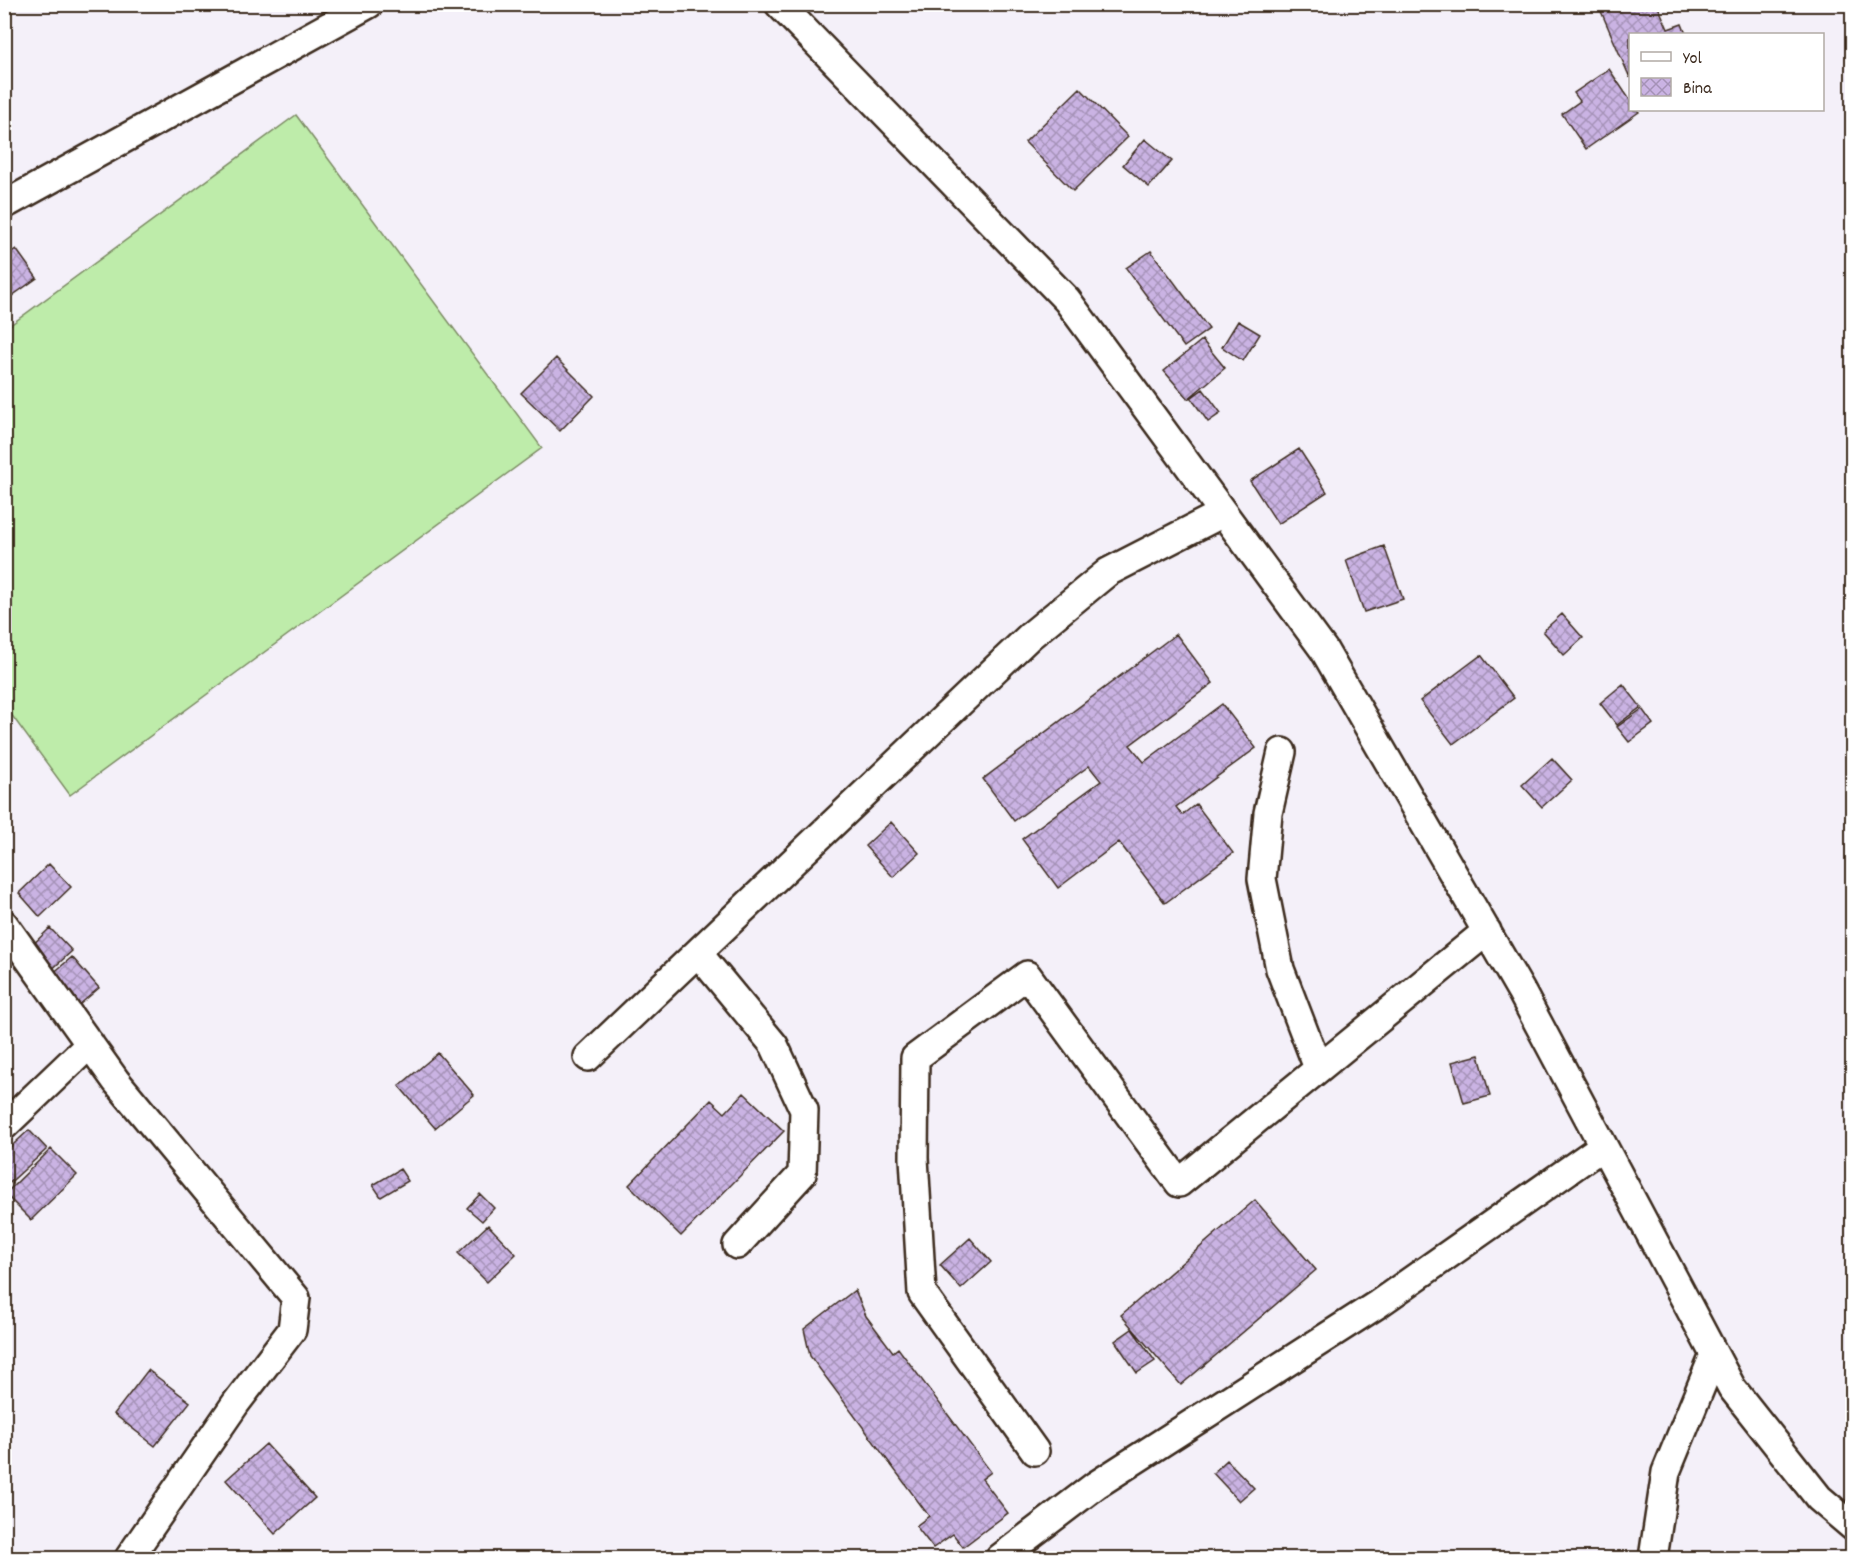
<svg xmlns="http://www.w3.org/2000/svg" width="1857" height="1563" font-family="Dekko,sans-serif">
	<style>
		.pitch { fill: #beecaa; stroke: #7c8b64; stroke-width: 1.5 }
		.building { fill: url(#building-cross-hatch); stroke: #3b2a1e; stroke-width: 1.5 }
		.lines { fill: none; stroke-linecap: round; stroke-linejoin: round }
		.street-casing { stroke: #3b2a1e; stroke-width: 32 }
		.street { stroke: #fff; stroke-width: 27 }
	</style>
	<defs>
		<pattern id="building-cross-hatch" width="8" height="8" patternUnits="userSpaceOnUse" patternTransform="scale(1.5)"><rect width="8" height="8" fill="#cab3e3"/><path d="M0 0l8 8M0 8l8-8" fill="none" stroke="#a592b7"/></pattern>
	</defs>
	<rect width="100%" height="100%" fill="#f4f0f9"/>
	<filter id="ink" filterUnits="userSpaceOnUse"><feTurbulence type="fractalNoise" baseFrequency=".0167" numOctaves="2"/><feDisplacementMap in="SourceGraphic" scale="12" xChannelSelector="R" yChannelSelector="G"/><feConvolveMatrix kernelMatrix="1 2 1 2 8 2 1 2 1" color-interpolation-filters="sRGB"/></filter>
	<g filter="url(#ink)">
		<path class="pitch" d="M296,115L542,448L70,795L5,706V329Z"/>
		<path class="building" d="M1611,4H1657L1668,29L1682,24L1686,34H1630V78L1600,9Z
			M1609,69L1630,100V110H1637L1639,112L1586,149L1562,114L1580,101L1574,93Z
			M1080,88L1128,137L1073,191L1025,142Z
			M1145,139L1172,161L1149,187L1123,165Z
			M16,249L37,278L9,298L4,292V257Z
			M1151,251L1209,329L1184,347L1126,268Z
			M1238,321L1260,334L1243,361L1222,347Z
			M1202,340L1225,368L1188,399L1164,371Z
			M556,358L594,396L560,431L521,393Z
			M1203,389L1221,413L1208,422L1191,398Z
			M1299,449L1327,492L1278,524L1250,481Z
			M1384,546L1403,599L1364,612L1346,560Z
			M1562,614L1583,638L1564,655L1543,631Z
			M1176,634L1213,683L1130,745L1144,762L1222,704L1256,748L1176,807L1182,815L1196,804L1233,853L1165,903L1119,842L1058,888L1022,839L1101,781L1089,766L1014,821L983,779Z
			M1481,655L1514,698L1453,744L1420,701Z
			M1623,684L1641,707L1617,725L1600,703Z
			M1642,709L1653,724L1629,742L1617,727Z
			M1552,758L1572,780L1542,807L1522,785Z
			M891,822L919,853L893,877L865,846Z
			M49,864L71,887L40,917L19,893Z
			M50,928L72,951L46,975L25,952Z
			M72,957L99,988L72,1011L45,980Z
			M438,1053L474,1095L435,1128L399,1086Z
			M1479,1055L1490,1096L1464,1103L1452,1062Z
			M744,1093L784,1131L681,1236L629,1185L711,1100L725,1113Z
			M29,1130L47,1149L4,1188V1153Z
			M51,1149L77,1175L31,1220L5,1194Z
			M400,1169L408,1181L381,1197L373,1185Z
			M480,1194L494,1208L482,1221L467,1208Z
			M1255,1200L1316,1270L1181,1385L1121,1315Z
			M488,1225L516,1254L487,1282L458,1253Z
			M970,1238L991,1262L961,1289L940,1265Z
			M855,1290L866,1316L893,1352L898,1348L991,1472L982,1479L1008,1513L963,1547L953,1534L933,1548L916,1526L929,1516L810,1356L804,1329Z
			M1132,1329L1155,1361L1137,1373L1115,1341Z
			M148,1370L190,1402L155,1446L114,1414Z
			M266,1444L315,1498L275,1534L226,1480Z
			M1227,1460L1254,1488L1239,1501L1213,1473Z"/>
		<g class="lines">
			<g class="street-casing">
				<path id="street" d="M779,4L1067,300L1324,650L1521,991L1732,1388L1819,1498L1852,1526
					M4,205L369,4
					M1282,752L1268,813L1262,879L1280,969L1318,1068
					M4,924L116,1081L296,1298L292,1330L236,1403L129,1558
					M698,953L774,1045L804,1110L802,1174L737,1245
					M588,1057L1030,636L1108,572L1223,513
					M4,1126L90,1044
					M1035,1451L922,1293L914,1158L915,1058L1027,975L1179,1183L1487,931
					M1000,1558L1096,1485L1378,1304L1603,1146
					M1653,1558L1666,1472L1714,1355"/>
			</g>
			<use href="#street" class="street"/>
		</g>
	</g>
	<rect width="1857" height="1563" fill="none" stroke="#fff" stroke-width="24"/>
	<rect x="12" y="12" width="1833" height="1539" fill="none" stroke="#3b2a1e" stroke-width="2" filter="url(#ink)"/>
	<rect x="1629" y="33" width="195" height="78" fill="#ffffff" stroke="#b1aaa5" stroke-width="1.5"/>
	<rect x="1641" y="52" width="30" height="9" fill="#ffffff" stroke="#b1aaa5" stroke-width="1.5"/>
	<text x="1683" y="63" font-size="18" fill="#3b2a1e">Yol</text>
	<rect x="1641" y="78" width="30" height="18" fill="url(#building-cross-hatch)" stroke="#b1aaa5" stroke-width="1.5"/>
	<text x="1683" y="93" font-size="18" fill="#3b2a1e">Bina</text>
</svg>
